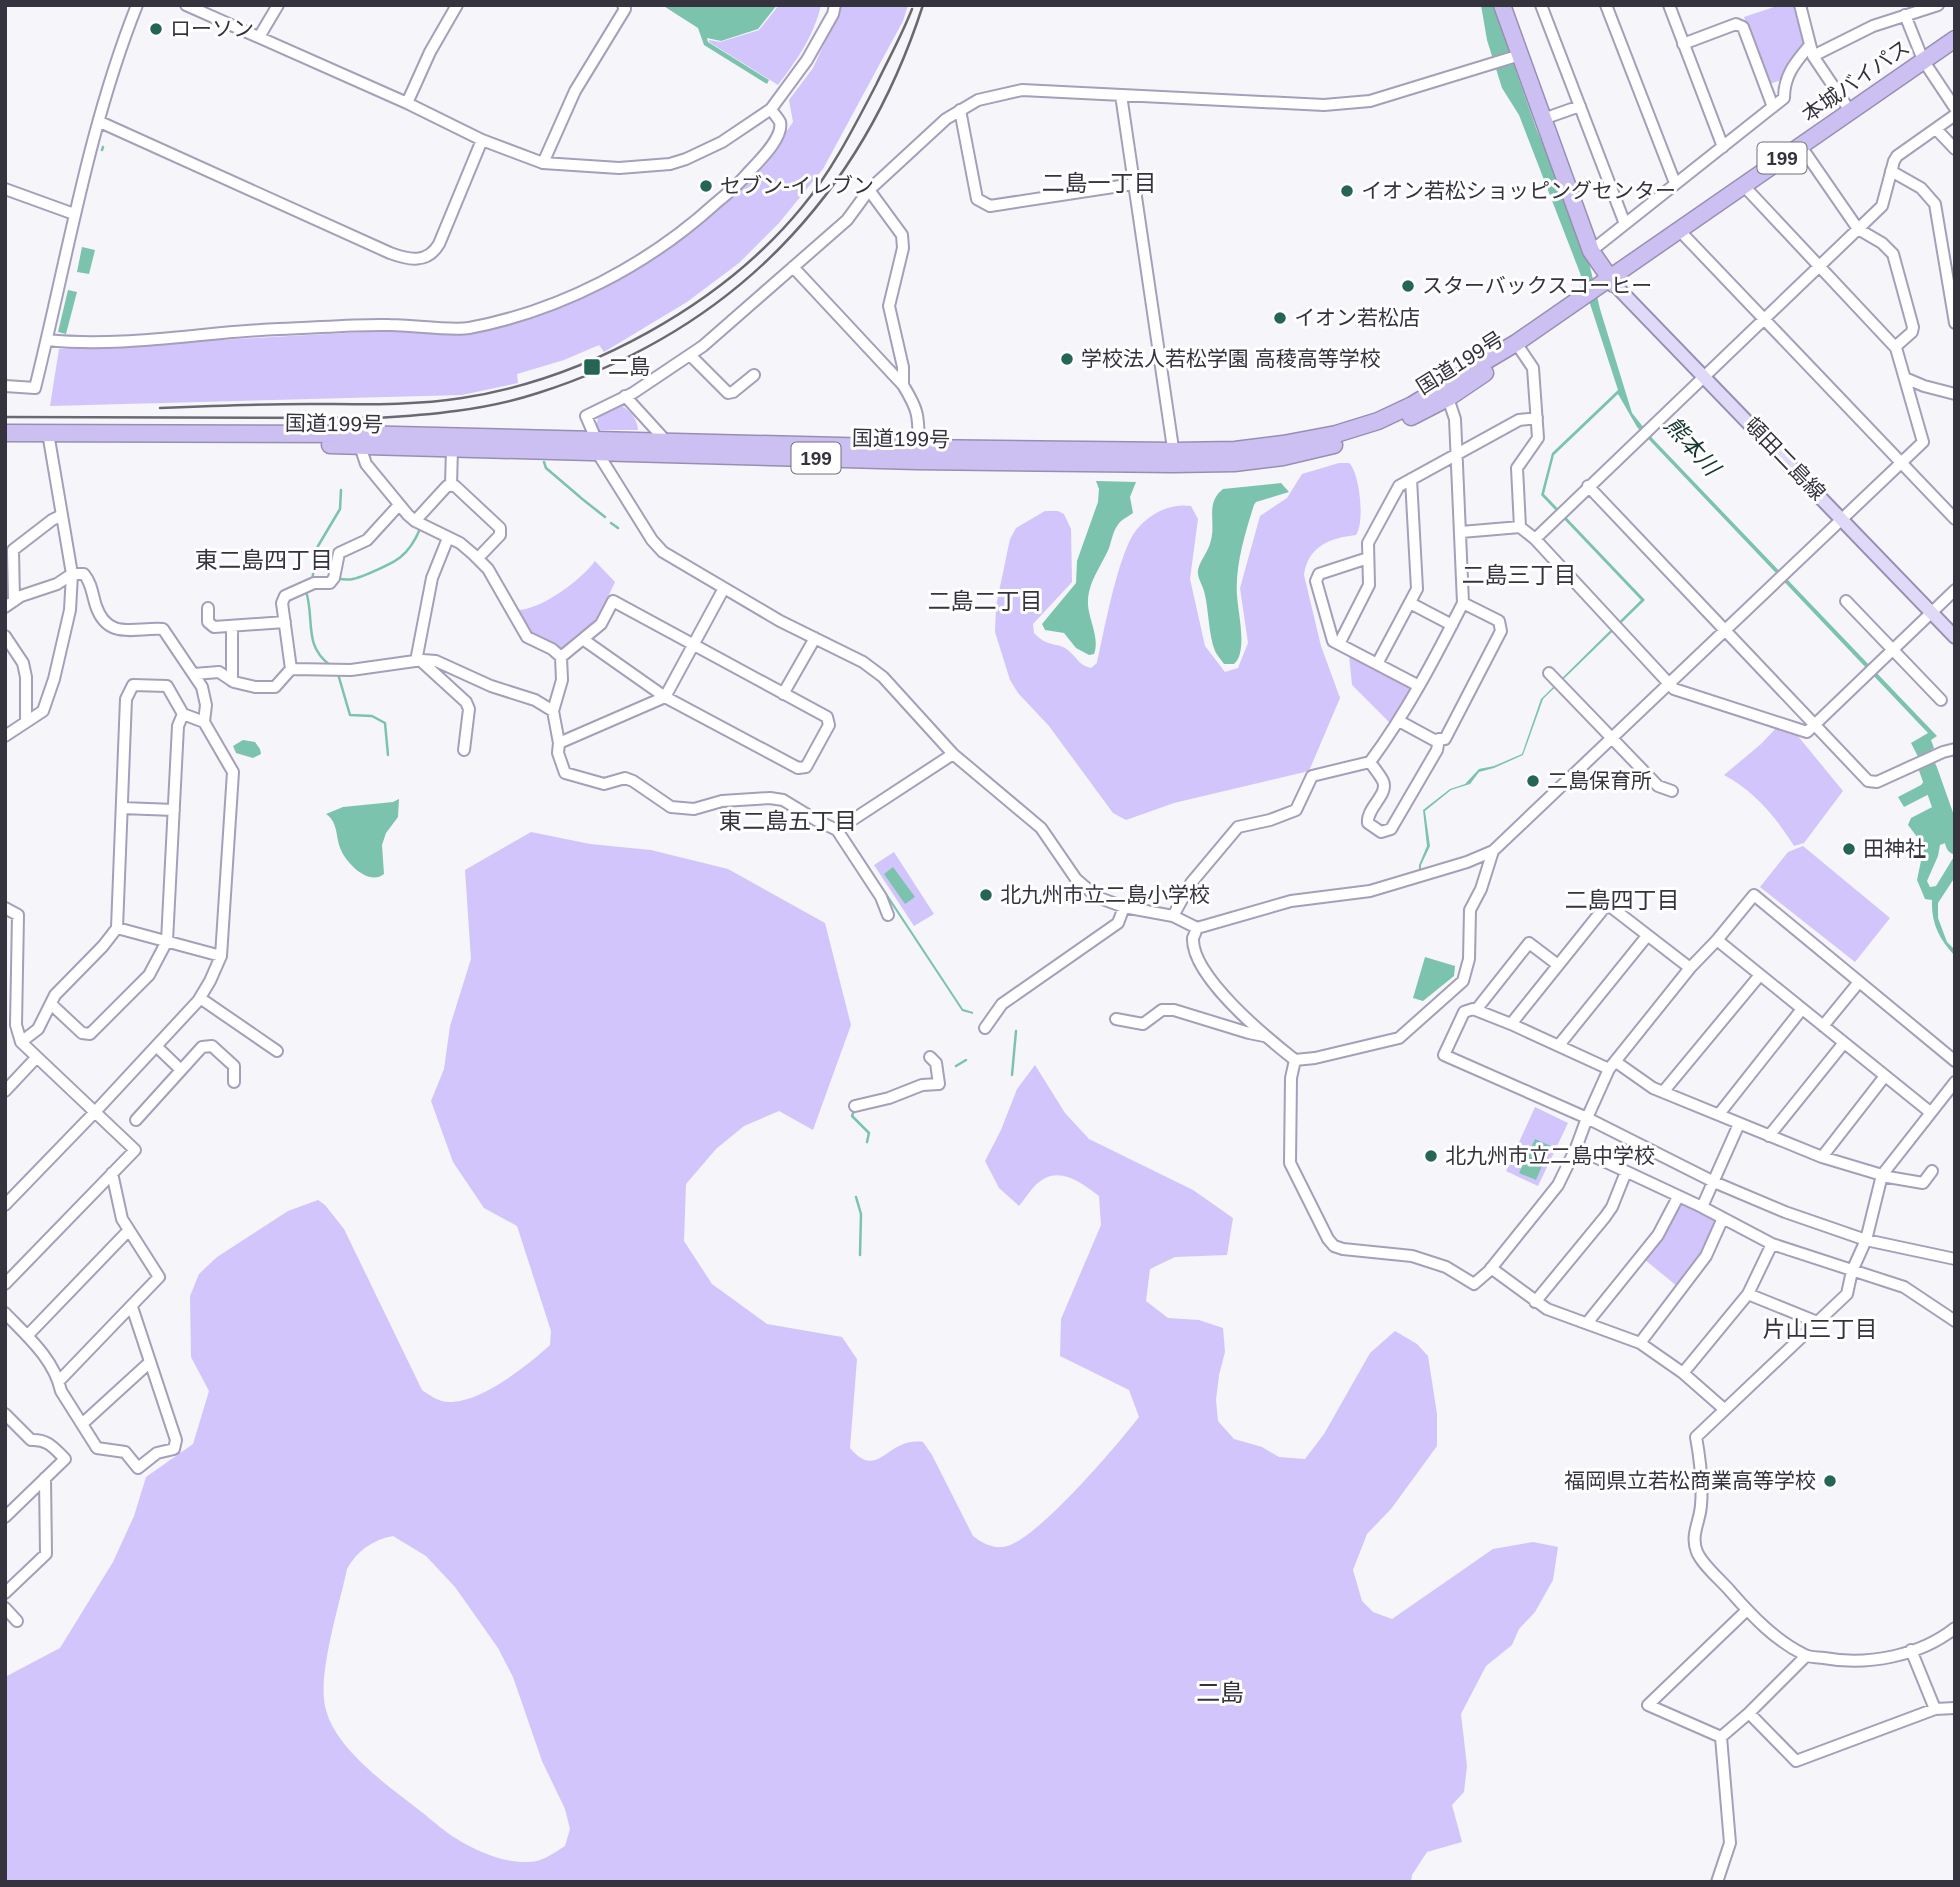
<svg xmlns="http://www.w3.org/2000/svg" width="1960" height="1887" font-family="Arial,'Noto Sans JP',sans-serif">
	<style>
		.green { fill: #d2c5fb; fill-rule: evenodd }
		.water { fill: #7cc3ad }
		.lines { fill: none; stroke-linecap: round; stroke-linejoin: round }
		.stream { stroke: #7cc3ad; stroke-width: 2.5 }
		.river { stroke: #7cc3ad; stroke-width: 18 }
		.minor-casing { stroke: #a59fb9; stroke-width: 14 }
		.major-casing { stroke: #978fb3; stroke-width: 16 }
		.highway-casing { stroke: #978fb3; stroke-width: 19 }
		.minor { stroke: #fff; stroke-width: 10 }
		.major { stroke: #e0d9f7; stroke-width: 12 }
		.highway { stroke: #ccc0f2; stroke-width: 16 }
		.rail { stroke: #6a6972; stroke-width: 2.5 }
		.poi-dot { fill: #256554; stroke: #fff; stroke-width: 2.5 }
		.labels { text-anchor: middle; stroke-width: 6; stroke-linejoin: round; paint-order: stroke }
		.shield { fill: #fff; stroke: #727078; stroke-width: 2 }
		.shield-label { font-size: 19px; font-weight: bold; fill: #35333e }
		.poi-label { font-size: 21px; fill: #35333e; stroke: #fff; text-anchor: start }
		.street-label { font-size: 21px; fill: #35333e; stroke: #fff }
		.neighbourhood-label { font-size: 23px; fill: #35333e; stroke: #fff }
		.water-label { font-size: 23px; font-style: italic; fill: #16372e; stroke: #fff }
		.quarter-label { font-size: 24px; fill: #35333e; stroke: #fff }
	</style>
	<rect width="100%" height="100%" fill="#f6f5fa"/>
	<path class="green" d="M779,5H821C814,36 797,60 778,85L709,42V40L720,42L759,30Z
		M842,5H908L903,21L823,169L779,223L739,263L687,302L604,352L599,345L564,360L517,374L518,383L462,395L50,406L59,349L417,329C434,331 454,335 471,333C500,329 530,318 557,307C652,268 736,207 793,122L789,100L813,68Z
		M1780,5H1797L1807,41L1788,64L1779,81L1769,84L1744,17Z
		M617,404C628,407 638,419 638,430H596L598,416Z
		M1339,463H1349C1360,473 1365,523 1356,535C1330,538 1308,546 1304,575L1321,646L1340,698L1309,771L1174,803L1126,820L1113,813L1049,726L1018,693L1010,680L995,632L996,606L1010,539L1016,528L1045,511H1058L1064,514L1071,529L1072,582L1033,624L1034,633C1049,649 1058,641 1069,651C1078,659 1079,665 1091,668L1097,663C1104,632 1119,548 1138,528C1151,513 1171,503 1191,506L1198,519L1190,579L1205,646L1225,672L1238,668L1248,643L1240,588L1260,516L1287,498L1302,474Z
		M595,561L615,582L597,620L561,651L534,638L516,610C540,611 581,580 595,561Z
		M1349,655L1408,686L1410,692L1392,725L1352,685Z
		M1777,727L1797,735L1843,791L1804,843L1794,846C1776,817 1754,791 1724,775L1761,744Z
		M531,832L590,844L651,850L728,869L825,923L851,1025L813,1130L779,1111L744,1126L716,1149L686,1184L684,1241L712,1284L767,1324L842,1337L857,1359L850,1448C879,1482 886,1437 923,1442L932,1455L973,1536C982,1543 991,1548 1003,1547C1033,1545 1119,1443 1139,1417L1129,1390L1060,1356L1061,1319L1101,1225L1099,1196C1083,1184 1062,1167 1042,1180C1033,1185 1026,1198 1019,1206L999,1188L985,1161L1001,1130L1017,1089L1035,1065L1065,1113L1089,1139L1193,1190L1233,1218L1227,1255L1175,1257L1150,1269L1146,1301L1168,1318L1199,1320L1223,1328L1225,1352L1219,1375L1216,1400L1218,1421L1234,1439L1262,1447L1279,1457L1305,1459L1324,1434L1370,1353L1395,1331L1417,1344L1428,1356L1437,1414V1446L1391,1509L1367,1534L1353,1570L1362,1601L1373,1612L1392,1619L1493,1549L1533,1542L1558,1547L1553,1580L1535,1612L1519,1629L1512,1645L1486,1666L1461,1714L1467,1766L1464,1792L1452,1805L1462,1842L1427,1852L1412,1875L1411,1882H5V1677L60,1648L113,1562L134,1516L146,1477L193,1444L209,1391L191,1357L190,1296L199,1274L217,1257L288,1211L318,1200L325,1205L344,1229L422,1390C431,1396 440,1403 452,1402C484,1400 527,1366 550,1345L551,1331L517,1226L484,1208L453,1162L431,1101L444,1069L450,1026L471,959L465,870ZM393,1536L426,1556L455,1587L498,1648L513,1677L542,1761L565,1809L570,1829L565,1846C552,1854 543,1862 527,1862C504,1863 476,1851 457,1839C445,1832 434,1822 423,1813C391,1788 337,1751 326,1710C316,1677 340,1604 347,1569C357,1551 372,1540 393,1536Z
		M1803,846L1890,918L1855,962L1760,887L1788,852Z
		M894,852L934,914L914,926L874,865Z
		M1535,1107L1568,1123L1538,1186L1506,1171Z
		M1682,1204L1713,1219L1716,1226L1701,1257L1678,1287L1644,1259L1677,1206Z"/>
	<path class="water" d="M662,5H777L758,29L721,41L707,38L708,42L769,80L767,84L704,45L698,28Z
		M1481,5H1493L1536,128L1587,254L1600,309L1632,413L1653,439L1937,736L1931,740L1934,748L1931,750L1932,753L1927,756L1943,787L1904,807L1898,797L1921,785L1928,776L1911,743L1928,733L1637,427L1618,394L1554,455L1544,494L1645,600L1543,699L1523,755L1494,768L1479,772L1470,784L1451,790L1425,811L1430,846L1421,865V870H1419V865L1427,846L1423,810L1450,789L1465,784L1479,769L1494,766L1522,754L1541,699L1641,600L1541,495L1552,453L1618,390L1580,273L1519,115L1502,88L1487,40Z
		M82,247L95,250L89,274L77,272Z
		M68,290L77,292L66,334L58,332Z
		M1096,481L1136,482L1130,497L1133,513C1129,516 1123,519 1120,522C1113,530 1112,539 1109,548C1101,567 1087,583 1088,605C1089,620 1100,639 1094,654L1089,655L1076,648L1064,633L1045,630L1042,624L1076,583L1077,561L1098,502L1099,489Z
		M1281,483L1289,492L1256,502L1254,505C1245,533 1235,566 1237,595C1238,613 1248,652 1234,664H1224C1221,660 1217,655 1215,651C1208,633 1209,609 1204,591C1202,584 1197,577 1198,570C1200,560 1209,551 1211,540C1216,521 1205,503 1223,489Z
		M243,740L255,742L260,749L261,754L253,758L236,753L233,746Z
		M399,799L398,817L386,833L382,845L384,874C369,886 347,864 341,850C335,837 339,823 326,814L343,807L393,802Z
		M1940,803L1946,805L1955,820V849L1948,842L1940,845L1938,856L1927,881L1930,887L1936,886L1955,855V877L1938,903V918L1947,942L1955,950V956C1939,939 1931,923 1932,900L1925,899L1917,880L1924,846L1908,825L1911,818Z
		M851,839L963,1009L973,1012V1014L962,1011L849,840Z
		M893,867L915,897L905,904L884,874Z
		M1425,957L1455,966L1454,976L1423,1001L1413,998Z
		M1535,1139L1551,1146L1536,1180L1519,1173Z"/>
	<g class="lines">
		<path class="stream" d="M102,150L103,147
			M544,462L546,468L580,497
			M581,498L605,517
			M611,523L618,528
			M337,578C350,582 358,578 370,573C396,562 408,557 420,529
			M312,580L318,546L340,509L341,490
			M306,591C315,620 303,645 330,665
			M338,674L350,715L372,716L385,723L388,755
			M956,1066L966,1060
			M1012,1075L1016,1031
			M855,1108L852,1116L869,1133L867,1142
			M856,1197L861,1214L860,1255"/>
		<path class="river" d="M1928,769L1955,845"/>
		<g class="minor-casing">
			<path id="minor" d="M186,5L407,103L482,140L543,163L619,168L670,164L686,159L722,142L771,109L807,60L833,14L835,5
				M1541,5L1625,224
				M1606,5L1675,183
				M1669,5L1723,147
				M1800,5L1813,56L1850,111
				M1905,15L1923,60L1955,108
				M259,37L278,5
				M1683,44L1736,24L1743,27L1773,107
				M1520,55L1370,101L1324,105L1022,90L978,100L946,119L869,190L847,220L703,346L633,393L586,416L596,439L597,452L652,540L663,552L780,621L863,662L883,677L953,754L1041,828L1076,879L1097,897L1124,907L1173,916L1197,928L1291,901L1370,891L1467,862L1493,851L1923,442L1896,348L1743,185
				M1813,56L1873,26L1938,5
				M1121,95L1174,455
				M407,103L430,52L457,5
				M960,110L977,199L990,206L1133,184
				M1543,119L1580,106
				M100,122L390,253C409,260 427,264 439,244L482,140
				M1936,129L1955,149
				M1800,145L1858,229L1882,243L1893,254L1913,327L1912,332L1895,347
				M543,163L575,91L625,9L623,5
				M1891,171L1921,188L1935,204L1955,323
				M5,189L74,214
				M869,190L902,235L903,248L889,306L903,367V385
				M1678,229L1955,519
				M1591,251L1784,98C1784,75 1795,63 1810,45
				M793,267L903,385C920,413 918,416 919,448
				M47,340C124,348 202,332 279,329C316,328 353,324 390,325C411,325 451,331 469,328C560,311 648,265 716,203C727,194 738,185 747,174C757,163 784,138 780,122C778,118 773,113 771,109
				M1516,343L1533,368L1538,438L1517,468L1520,527L1535,539L1674,689L1807,732L1955,590
				M690,355L728,393L733,392L754,375
				M1905,378L1924,386L1955,394
				M5,386L35,388C67,260 88,128 137,5
				M625,396L666,441
				M358,440L366,464L408,515L415,521L460,543L473,554L488,569L527,637L552,649L561,657L562,680L553,711L559,743L558,753L565,773L604,784L625,778L633,781L671,807L694,809L722,801L770,798L783,800L816,820L837,830L881,897L888,915
				M451,486L452,448
				M1588,486L1868,781L1877,782L1943,752L1955,749
				M415,521L447,486H455L500,528V535L478,558
				M1461,532L1520,527
				M1535,539L1882,206L1894,161L1897,156L1955,115
				M1368,558L1319,574L1316,581L1333,641L1419,686
				M14,601L13,550L52,520L62,515
				M1846,601L1941,700
				M1410,603L1452,625
				M5,607L21,596L57,584L72,574H84C92,584 92,594 96,606C108,641 135,627 163,629L202,687L206,705L204,722
				M208,608V622L214,627L285,622
				M5,636L23,663L26,677V722
				M1339,644L1369,585L1368,543L1399,486L1519,420L1537,418
				M561,657L601,624L613,601L827,717L829,725L806,767L798,768L665,697L584,640
				M420,660L466,702L469,709L464,750
				M416,661L432,578L448,538
				M1377,664L1417,589L1411,479
				M291,669L282,603L285,596L314,583H330L334,578L339,553L367,540L399,505
				M1549,673L1658,786L1672,791
				M194,674L219,672L234,682L255,687H275L291,669L351,670L422,660L436,661L491,686L535,700L553,711
				M232,681V626
				M783,694L815,638
				M1399,721L1434,740L1445,739L1501,631L1499,621L1463,603
				M5,736L43,711L54,679L70,610L72,574L48,433
				M559,743L665,697L723,590
				M1370,762C1374,768 1380,775 1383,781C1389,795 1366,808 1368,823L1381,832L1391,829L1437,750L1439,739
				M122,808L174,810
				M837,830L953,754
				M5,908L18,915L16,1025L21,1042L135,1150L5,1284
				M1173,916L1191,883L1238,827L1270,820L1296,810L1312,776L1370,762C1407,712 1435,658 1463,603L1455,419L1448,398
				M117,928L221,956
				M1197,928C1197,929 1193,938 1193,938C1191,976 1267,1038 1295,1060L1315,1058L1399,1038L1463,981L1469,959L1470,910L1481,889L1493,851
				M1717,940L1930,1112
				M200,998L277,1051
				M51,1004L82,1033L90,1034L149,975L167,941L178,726L183,714
				M1476,1010L1529,943L1558,965
				M1116,1019L1143,1024L1162,1010H1174L1249,1033L1264,1036
				M1511,1024L1604,908L1611,907L1690,968
				M1823,1026L1859,982
				M985,1028L1002,1004L1118,923L1124,907
				M1559,1045L1647,936
				M156,1046L181,1070
				M1295,1060L1291,1078L1290,1163L1328,1239L1334,1246L1343,1249L1412,1256L1446,1267L1474,1284L1489,1271L1558,1185L1576,1148L1587,1118L1609,1069L1690,968L1717,940L1754,895L1955,1061
				M1616,1062L1653,1088L1822,1157L1882,1175
				M1609,1069L1511,1024L1473,1009L1464,1012L1444,1055L1587,1118L1714,1182L1785,1212L1866,1240L1955,1259
				M1955,1082L1882,1175L1866,1240L1852,1271L1847,1294L1696,1437C1700,1459 1703,1483 1701,1505C1700,1522 1690,1535 1697,1552C1703,1566 1721,1580 1731,1592C1752,1616 1775,1640 1803,1654C1809,1658 1817,1657 1824,1658C1867,1666 1920,1656 1955,1628
				M5,1091L36,1058
				M1663,1092L1760,975
				M855,1106L889,1098L922,1085L939,1084L936,1063L930,1057
				M1719,1114L1802,1009
				M136,1120L202,1047L212,1046L234,1066V1082
				M1769,1136L1843,1044
				M1576,1148L1702,1207L1772,1244L1904,1287L1955,1321
				M1822,1157L1885,1076
				M1882,1176L1923,1183L1932,1171
				M5,1205L94,1113L198,1001L210,981L221,956L233,772L204,722L183,714L167,686L133,685L126,699L117,928L103,946L55,995L38,1029L21,1042
				M1702,1207L1739,1124
				M1491,1268L1547,1309L1640,1343L1683,1373L1724,1409
				M1748,1294L1817,1322
				M1535,1302L1605,1217L1612,1207L1626,1172
				M5,1313C27,1336 54,1359 61,1391L97,1448L125,1452L138,1468L157,1453L174,1449L176,1440L132,1307
				M1587,1323L1658,1235L1678,1197
				M27,1336L129,1230
				M1640,1343L1706,1256L1723,1218
				M1683,1373L1748,1294L1772,1244
				M59,1381L159,1277L122,1219L112,1173
				M5,1414L31,1440C48,1439 54,1448 65,1459L5,1517
				M82,1424L150,1362
				M5,1593L46,1554L45,1478
				M5,1608L17,1621
				M1911,1650L1935,1709
				M1749,1713L1796,1761L1935,1709L1955,1708
				M1721,1737L1648,1705L1747,1610
				M1721,1737L1749,1713L1806,1656
				M1717,1882L1730,1843L1721,1737"/>
		</g>
		<g class="major-casing">
			<path id="major" d="M1614,284L1955,637"/>
		</g>
		<g class="highway-casing">
			<path id="highway" d="M1502,5L1591,251L1614,284
				M1411,417L1448,398L1485,373
				M5,433L355,434L919,448L1175,451L1235,450L1283,444L1336,434L1378,421L1412,405L1516,343L1955,39
				M330,445L917,461L1173,464L1234,463L1283,457L1334,445"/>
		</g>
		<use href="#minor" class="minor"/>
		<use href="#major" class="major"/>
		<use href="#highway" class="highway"/>
		<path class="rail" d="M160,408C209,406 259,404 308,404C359,404 411,406 462,398C586,379 722,305 802,207C832,171 854,127 876,85C888,60 902,35 912,9
			M5,417L376,418C429,415 486,410 538,393C732,331 861,197 923,5"/>
	</g>
	<g class="poi-dot">
		<circle cx="156" cy="29" r="7"/>
		<circle cx="706" cy="186" r="7"/>
		<circle cx="1347" cy="191" r="7"/>
		<circle cx="1408" cy="286" r="7"/>
		<circle cx="1280" cy="318" r="7"/>
		<circle cx="1067" cy="359" r="7"/>
		<rect x="583" y="358" width="18" height="18" rx="3.5"/>
		<circle cx="1533" cy="781" r="7"/>
		<circle cx="1849" cy="849" r="7"/>
		<circle cx="986" cy="895" r="7"/>
		<circle cx="1431" cy="1156" r="7"/>
		<circle cx="1830" cy="1481" r="7"/>
	</g>
	<g class="labels">
		<g class="shield">
			<rect x="1757.5" y="142.5" width="49" height="31" rx="5"/>
			<rect x="791.5" y="442.5" width="49" height="31" rx="5"/>
		</g>
		<g class="shield-label">
			<text x="1782" y="165">199</text>
			<text x="816" y="465">199</text>
		</g>
		<g class="poi-label">
			<text x="170" y="36">ローソン</text>
			<text x="720" y="193">セブン-イレブン</text>
			<text x="1361" y="198">イオン若松ショッピングセンター</text>
			<text x="1422" y="293">スターバックスコーヒー</text>
			<text x="1294" y="325">イオン若松店</text>
			<text x="1081" y="366">学校法人若松学園 高稜高等学校</text>
			<text x="608" y="374">二島</text>
			<text x="1547" y="788">二島保育所</text>
			<text x="1863" y="856">田神社</text>
			<text x="1000" y="902">北九州市立二島小学校</text>
			<text x="1445" y="1163">北九州市立二島中学校</text>
			<text x="1816" y="1488" text-anchor="end">福岡県立若松商業高等学校</text>
		</g>
		<g class="street-label">
			<text transform="translate(1856 81) rotate(-35)" y="7">本城バイパス</text>
			<text transform="translate(1460 363) rotate(-32)" y="7">国道199号</text>
			<text transform="translate(334 424) rotate(1)" y="7">国道199号</text>
			<text transform="translate(901 439) rotate(1)" y="7">国道199号</text>
			<text transform="translate(1785 459) rotate(46)" y="7">頓田二島線</text>
		</g>
		<g class="neighbourhood-label">
			<text x="1099" y="191">二島一丁目</text>
			<text x="264" y="568">東二島四丁目</text>
			<text x="1519" y="583">二島三丁目</text>
			<text x="985" y="609">二島二丁目</text>
			<text x="788" y="829">東二島五丁目</text>
			<text x="1622" y="908">二島四丁目</text>
			<text x="1820" y="1337">片山三丁目</text>
		</g>
		<g class="water-label">
			<text transform="translate(1692 446) rotate(48)" y="8">熊本川</text>
		</g>
		<g class="quarter-label">
			<text x="1220" y="1701">二島</text>
		</g>
	</g>
	<rect width="1960" height="1887" fill="none" stroke="#35333e" stroke-width="14"/>
</svg>
